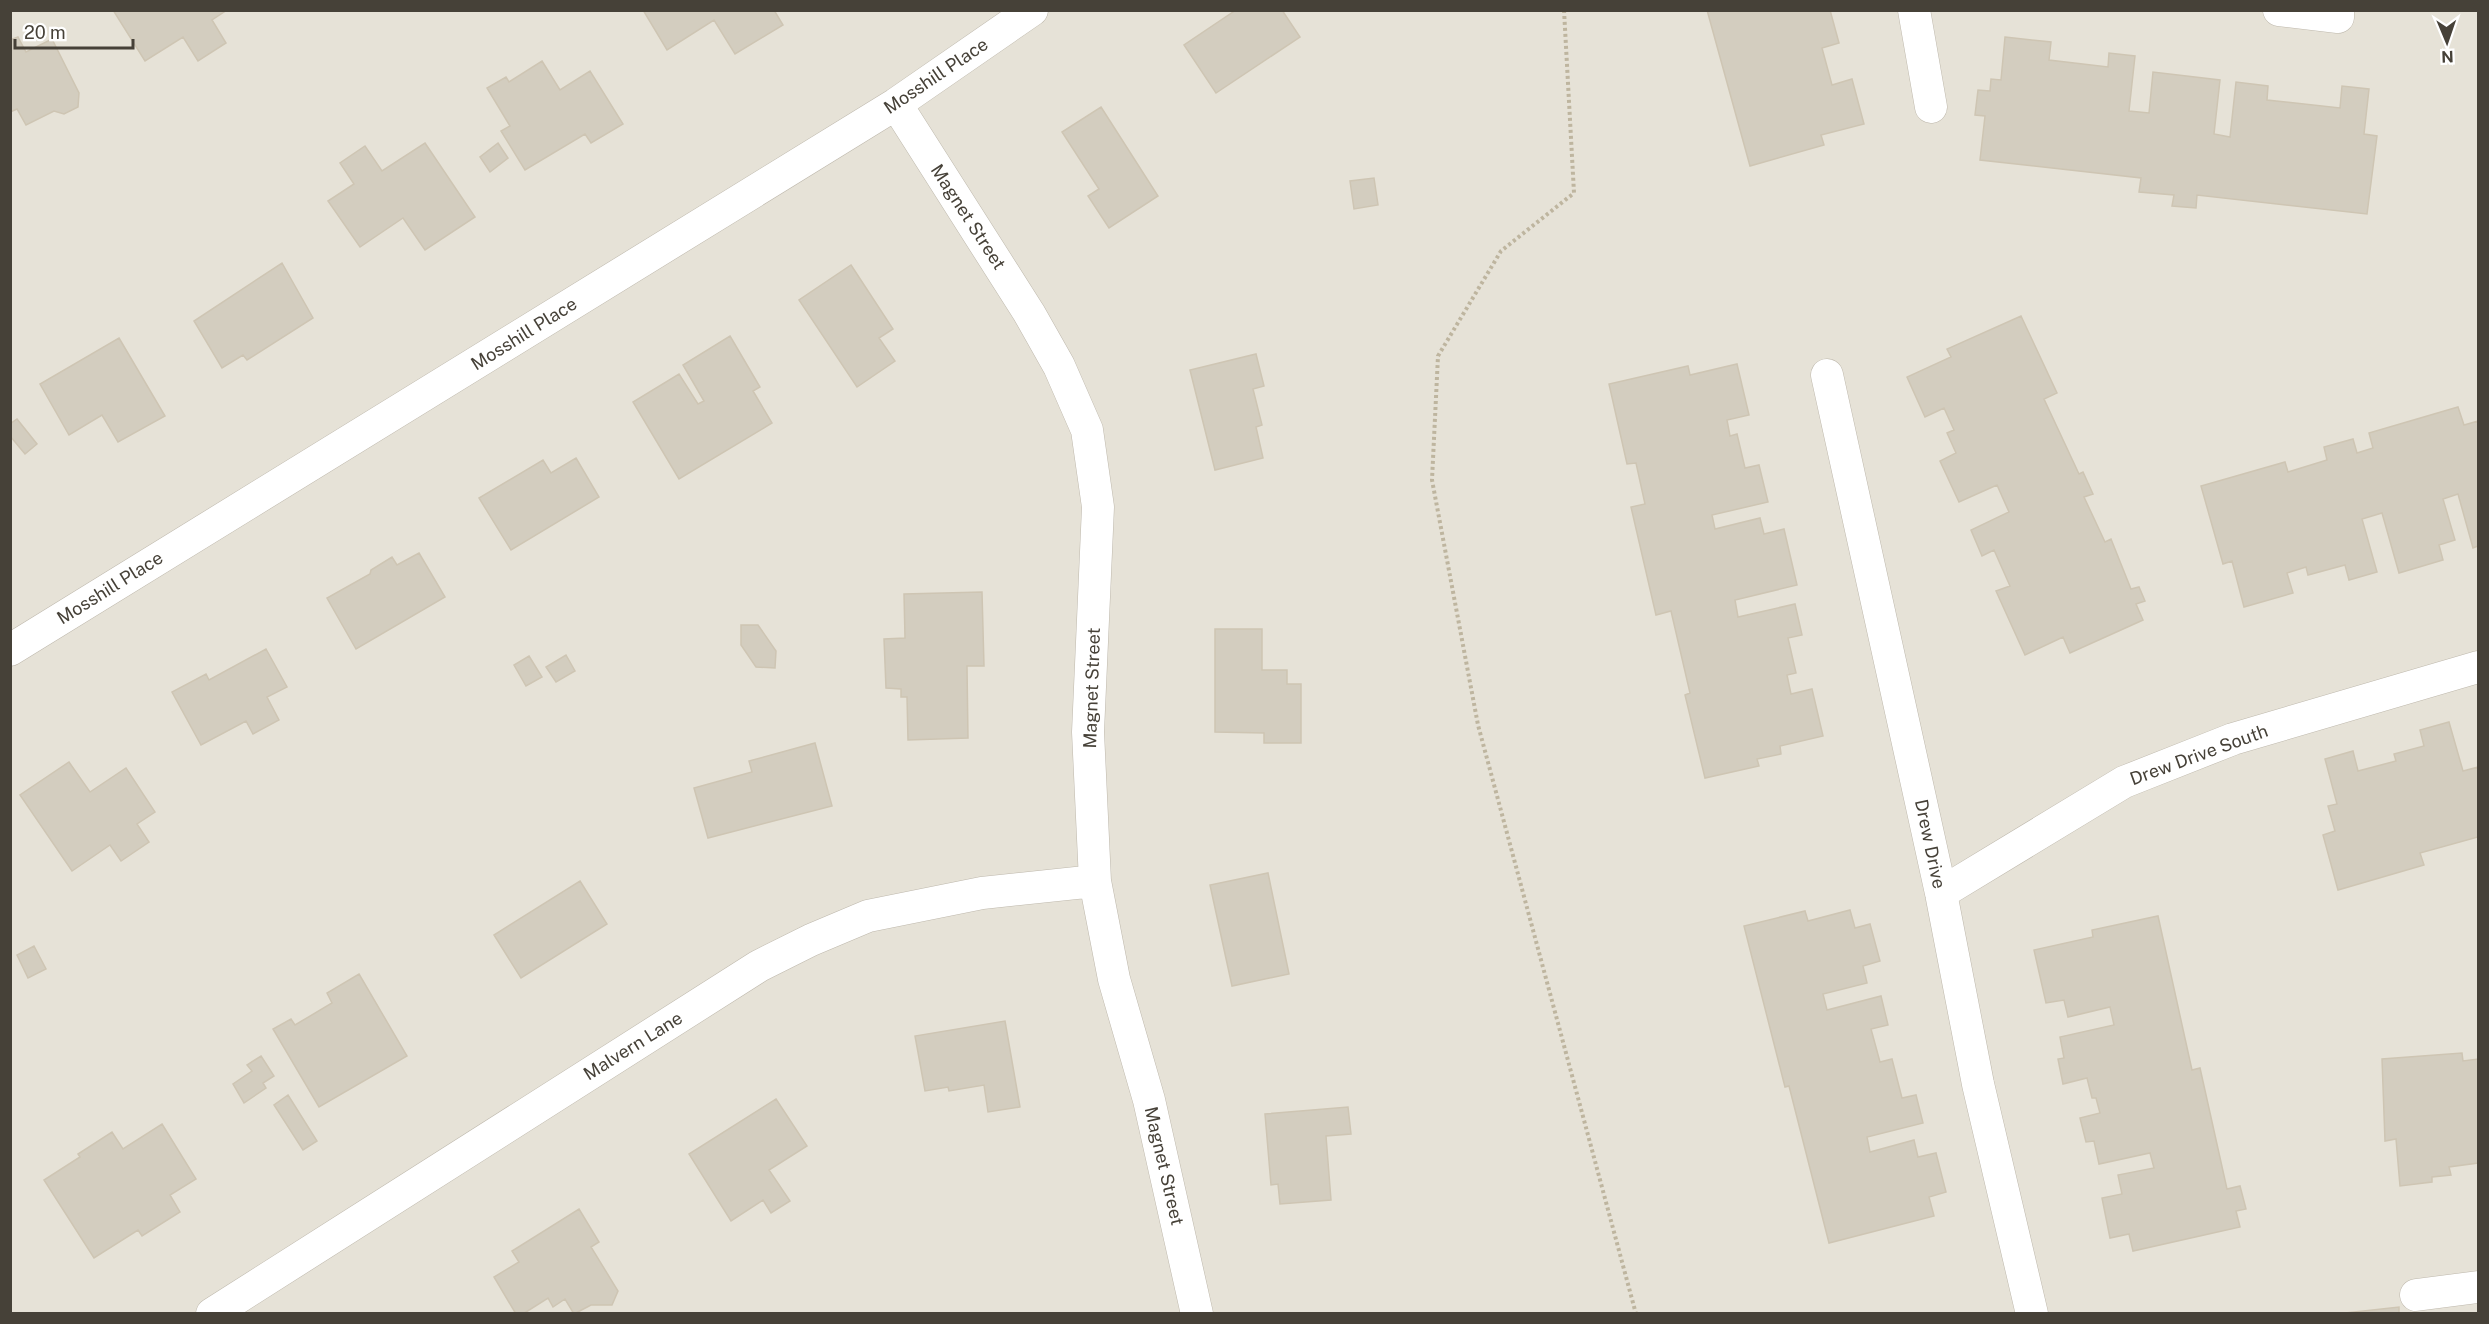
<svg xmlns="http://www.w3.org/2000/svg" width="2489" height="1324" font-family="'Public Sans',sans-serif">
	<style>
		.residential { fill: #e6e2d7 }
		.building { fill: #d3cdbf; stroke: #cec5b3; stroke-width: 1.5 }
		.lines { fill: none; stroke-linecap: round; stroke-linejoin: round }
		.street-casing { stroke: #beb8ac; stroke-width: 33 }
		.path { stroke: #beb59f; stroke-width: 4; stroke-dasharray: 3 3; stroke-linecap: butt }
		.street { stroke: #fff; stroke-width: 32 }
		.labels { text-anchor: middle; stroke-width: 4.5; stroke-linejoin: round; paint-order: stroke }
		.street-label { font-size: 18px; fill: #464138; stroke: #fff }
	</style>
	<rect width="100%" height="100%" fill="#f3f0e9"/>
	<path class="residential" d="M11,11H2478V1313H11Z"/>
	<path class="building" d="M113,10H227L212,20L226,43L198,61L183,37L145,61Z
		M643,10H774L783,25L735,54L714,20L667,50Z
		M1236,10H1282L1300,37L1216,93L1184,45Z
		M1707,10H1830L1839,43L1822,48L1832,85L1852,79L1864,124L1821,135L1824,145L1750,166Z
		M18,37L26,52L52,39L79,93L78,107L64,114L54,111L26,125L17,109L10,112V40Z
		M2005,37L2051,42L2049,60L2108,67L2109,53L2135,56L2129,111L2149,113L2153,72L2220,80L2214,134L2230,137L2236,82L2268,86L2267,100L2340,108L2342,86L2369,89L2364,134L2377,136L2367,214L2197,195L2196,208L2172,206L2174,195L2139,192L2141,178L1980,160L1985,116L1975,115L1978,90L1990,91L1991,79L2001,80Z
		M542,61L560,90L590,71L623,124L591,143L585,134L525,170L501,131L510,126L487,88L506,77L509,82Z
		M1101,107L1158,196L1109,228L1088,196L1099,189L1062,132Z
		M425,143L475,217L425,250L403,218L360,247L328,201L354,184L340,163L365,146L382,171Z
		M498,143L508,158L490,172L480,157Z
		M1374,178L1378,205L1354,209L1350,181Z
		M282,263L313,318L247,360L243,355L222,368L194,321Z
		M851,265L893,329L879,338L895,361L857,387L799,300Z
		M2021,316L2057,393L2044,399L2079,474L2083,472L2093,494L2084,497L2105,542L2111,539L2131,589L2139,587L2145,601L2136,604L2143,620L2070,653L2063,637L2025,655L1996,591L2010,586L1994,550L1982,556L1971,530L2009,512L1997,485L1959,502L1940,461L1956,453L1947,433L1954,430L1944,408L1925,417L1907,377L1951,357L1947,349Z
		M730,336L760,387L753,391L772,423L679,479L633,402L679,374L698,404L704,401L683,365Z
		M119,338L165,416L118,442L102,415L69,435L40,384Z
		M1256,354L1264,386L1253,389L1262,425L1256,427L1263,458L1215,470L1190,370Z
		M1737,364L1749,415L1727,420L1730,436L1737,434L1745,468L1759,465L1768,502L1712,515L1715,529L1760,518L1764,534L1784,529L1797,585L1735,600L1738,617L1795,604L1802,635L1788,638L1796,673L1787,675L1791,694L1812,689L1823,736L1780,746L1781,754L1757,759L1759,766L1705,778L1685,695L1690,693L1671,611L1656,615L1631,507L1645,504L1636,463L1627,464L1609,384L1688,366L1690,375Z
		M2458,407L2464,425L2478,421V546L2473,548L2458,494L2443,499L2455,540L2439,545L2443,560L2399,573L2382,513L2362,519L2377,572L2349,580L2345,565L2308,575L2306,567L2287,573L2293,593L2244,607L2232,561L2223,564L2201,486L2285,462L2288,472L2327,460L2324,447L2353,439L2357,453L2373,448L2369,433Z
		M17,419L37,444L25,454L10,436V424Z
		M576,458L599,497L511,550L479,498L543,460L551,473Z
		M419,553L445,597L356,649L327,598L370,574L371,570L392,557L397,565Z
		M982,592L984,666H967L968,738L908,740L907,697H901V689L886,688L884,639L905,638L904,594Z
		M741,625H758L776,651L775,668L756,667L741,645Z
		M1215,629H1262V670H1287V684H1301V743H1264V733L1215,732Z
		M266,649L287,687L267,697L279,720L253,734L246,721L201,745L172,692L206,674L209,680Z
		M566,655L575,671L556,682L546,667Z
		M529,656L542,677L526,686L514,665Z
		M2449,722L2463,771L2478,767V837L2420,853L2424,865L2338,890L2323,835L2335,831L2328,806L2337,804L2325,759L2353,751L2358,771L2396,761L2394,754L2424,746L2420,730Z
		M815,743L832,806L708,838L694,788L752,772L749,761Z
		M69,762L90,792L126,768L155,812L137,824L149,842L121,861L110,845L72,871L20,795Z
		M1268,873L1289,974L1232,986L1210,885Z
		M580,881L607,924L521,978L494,935Z
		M1850,910L1855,928L1870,924L1880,961L1863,966L1867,983L1823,994L1827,1010L1881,996L1888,1025L1871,1029L1880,1062L1892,1059L1902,1098L1916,1095L1923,1123L1867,1137L1870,1152L1914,1140L1918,1157L1936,1153L1946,1192L1929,1197L1934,1216L1829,1243L1789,1086L1785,1087L1744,926L1805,911L1808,921Z
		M2158,916L2192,1070L2200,1068L2227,1189L2240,1186L2246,1209L2236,1211L2240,1227L2133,1251L2129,1234L2110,1238L2102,1198L2122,1194L2118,1175L2154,1168L2150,1153L2099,1164L2094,1141L2086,1142L2080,1118L2100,1113L2096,1098H2092L2087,1078L2063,1084L2058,1059L2064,1058L2060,1037L2114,1025L2110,1007L2068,1017L2064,1000L2046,1003L2034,950L2093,937L2092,930Z
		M34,946L46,969L28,978L17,955Z
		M359,974L407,1056L319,1107L273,1029L291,1019L295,1025L332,1003L327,993Z
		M1005,1021L1020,1107L988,1112L984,1085L949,1091L948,1087L925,1091L915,1036Z
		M2462,1053L2463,1061L2478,1059V1163L2449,1167L2451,1175L2432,1177V1182L2400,1186L2396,1139L2385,1141L2382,1059Z
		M261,1056L274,1076L263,1083L266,1088L244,1103L233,1084L252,1071L247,1065Z
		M288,1095L317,1141L303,1150L274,1105Z
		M776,1099L807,1146L769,1170L790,1201L771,1213L763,1200L731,1221L689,1154Z
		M1348,1107L1351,1134L1326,1136L1331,1200L1280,1204L1278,1184L1271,1185L1265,1114Z
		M162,1124L196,1179L170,1195L180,1212L142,1236L138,1230L94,1258L44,1180L80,1157L78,1154L112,1132L123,1149Z
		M579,1209L599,1242L591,1247L618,1291L612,1305H591L574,1314L565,1299L553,1307L548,1298L523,1314H516L494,1277L519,1262L512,1251Z
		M2399,1307V1314H2336Z"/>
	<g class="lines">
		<g class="street-casing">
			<path id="street" d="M1914,10L1931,107
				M2279,10L2338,17V10
				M896,104L1029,313L1059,366L1087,430L1098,507L1088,732L1095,881L1114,979L1149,1100L1197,1314
				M1827,375L1941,893L1978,1084L2032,1314
				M10,650L896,104L1032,10
				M1941,893L2124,782L2233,739L2478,667
				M2416,1295L2478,1287
				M212,1314L759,966L811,940L868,916L982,893L1095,881"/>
		</g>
		<path class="path" d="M1564,10L1574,193L1501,251L1438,356L1432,480L1478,725L1636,1314"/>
		<use href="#street" class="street"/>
	</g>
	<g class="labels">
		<g class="street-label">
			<text transform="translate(936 76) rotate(-34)" y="6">Mosshill Place</text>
			<text transform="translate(968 217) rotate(57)" y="6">Magnet Street</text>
			<text transform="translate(524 334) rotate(-32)" y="6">Mosshill Place</text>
			<text transform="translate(110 588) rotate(-32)" y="6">Mosshill Place</text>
			<text transform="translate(1092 688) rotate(-88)" y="6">Magnet Street</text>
			<text transform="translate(2199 755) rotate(-20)" y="6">Drew Drive South</text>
			<text transform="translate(1930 844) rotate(78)" y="6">Drew Drive</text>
			<text transform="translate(633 1046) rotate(-32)" y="6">Malvern Lane</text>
			<text transform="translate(1164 1166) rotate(77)" y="6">Magnet Street</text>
		</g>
	</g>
	<rect width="2489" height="1324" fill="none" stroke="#464138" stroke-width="24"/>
	<g transform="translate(2447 42) rotate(178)" stroke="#ffffff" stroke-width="4.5" paint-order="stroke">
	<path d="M0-4.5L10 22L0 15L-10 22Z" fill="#464138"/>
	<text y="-9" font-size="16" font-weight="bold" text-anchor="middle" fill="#464138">N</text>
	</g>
	<path d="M15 39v9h118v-9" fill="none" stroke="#464138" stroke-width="3"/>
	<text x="24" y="39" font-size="18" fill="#464138" stroke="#ffffff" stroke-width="4.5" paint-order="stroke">20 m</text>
</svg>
